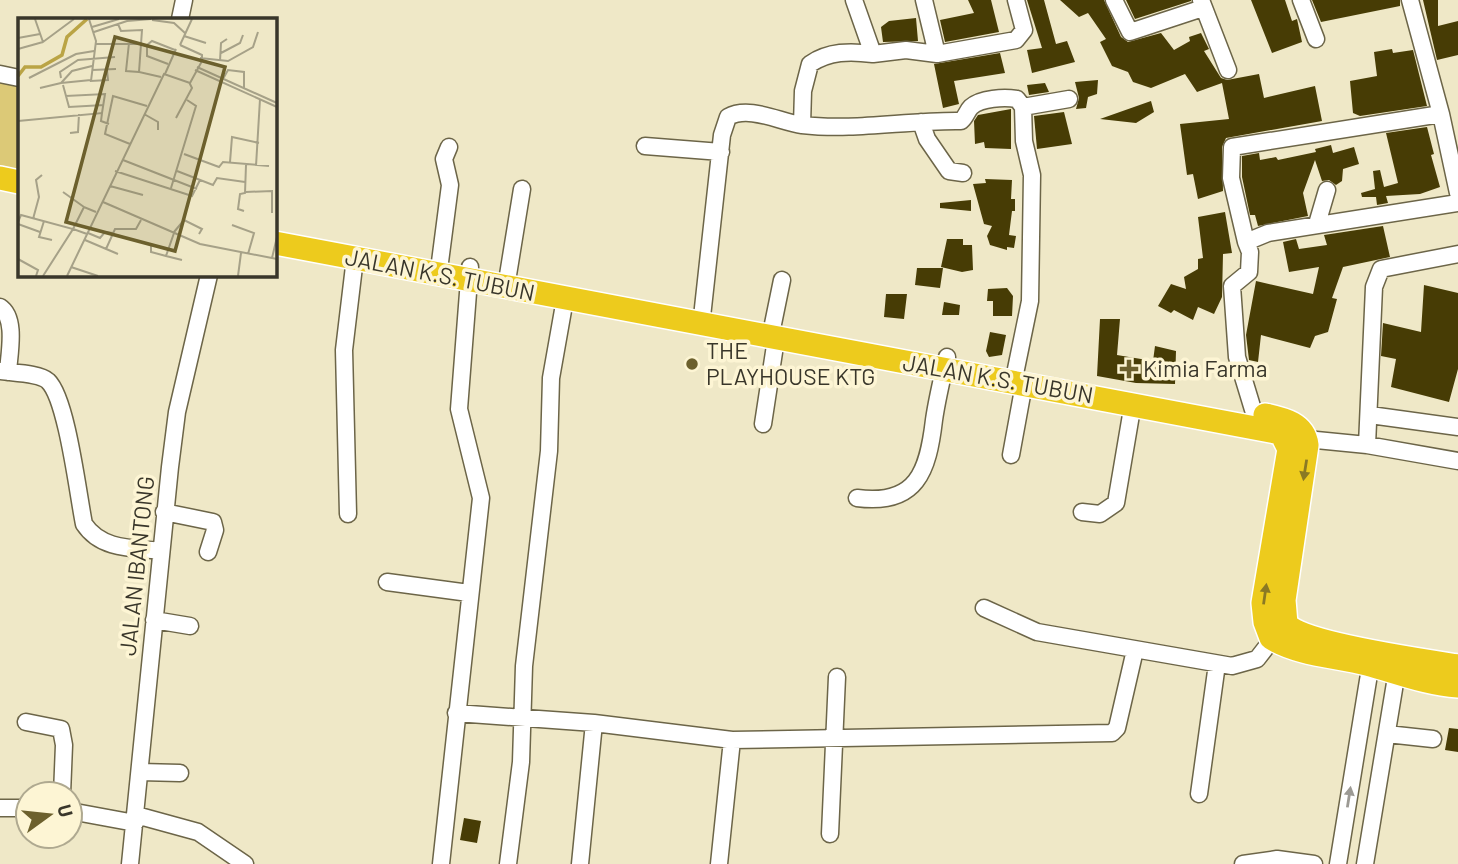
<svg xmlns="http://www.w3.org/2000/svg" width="1458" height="864" font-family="Barlow,sans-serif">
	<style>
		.green { fill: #dcc977 }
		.building { fill: #473c05 }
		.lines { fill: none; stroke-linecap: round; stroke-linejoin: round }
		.minor-casing { stroke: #6c6548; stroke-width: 19 }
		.highway-casing { stroke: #fff; stroke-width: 26 }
		.minor { stroke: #fff; stroke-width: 16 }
		.highway { stroke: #edcb1d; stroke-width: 23 }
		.oneway { fill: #8a7924 }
		.oneway2 { fill: #9c9a94 }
		.poi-dot { fill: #6c602d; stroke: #fdf5d4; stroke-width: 2.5 }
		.labels { text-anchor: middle; stroke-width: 7; stroke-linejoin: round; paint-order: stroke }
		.street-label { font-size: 23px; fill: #39362a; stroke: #fdf5d4 }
		.poi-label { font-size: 23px; fill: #39362a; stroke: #fdf5d4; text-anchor: start }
		.inset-river { fill: none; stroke: #baa445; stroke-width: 3.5 }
		.inset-road { fill: none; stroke: #a6a188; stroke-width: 2 }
		.view { fill: #6c602d; fill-opacity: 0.15; stroke: #6c602d; stroke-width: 3.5 }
		.inset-edge { fill: none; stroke: #39362a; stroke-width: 3.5 }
	</style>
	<rect width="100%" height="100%" fill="#efe8c7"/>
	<path class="green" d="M0,82L19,85V176L0,173Z"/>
	<path class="building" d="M968,0H991L999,32L945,42L940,20L974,13Z
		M1027,0H1044L1056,44L1067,41L1075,62L1032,73L1027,50L1042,48Z
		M1060,0H1104L1121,37L1128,42L1161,33L1174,50L1190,41L1189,37L1201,33L1209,49L1204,51L1221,78L1227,80L1259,74L1264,98L1315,86L1322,121L1226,138L1222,147L1223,191L1198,199L1193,174L1187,175L1180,124L1229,119L1222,83L1197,92L1185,74L1151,88L1133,82L1128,72L1112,66L1100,42L1106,39L1088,13L1079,17Z
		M1126,0H1191V1L1135,19Z
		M1251,0H1285L1292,21L1297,19L1302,42L1272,53Z
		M1312,0H1400V6L1321,22Z
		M1423,0H1438V26L1458,21V55L1437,60Z
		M916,18L918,41L883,42L881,27L889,21Z
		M1392,49L1393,53L1413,50L1427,106L1360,116L1353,113L1350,81L1377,76L1374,52Z
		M1000,53L1005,73L954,81L959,104L943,108L934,64Z
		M1098,80L1097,94L1088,97L1086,108L1076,109L1079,98L1075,82Z
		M1045,83L1049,92L1029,95L1027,85Z
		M1151,101L1154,112L1136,123L1100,119Z
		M1011,109V149L985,148L984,142L975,144L974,121L978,115Z
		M1064,112L1072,144L1037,149L1034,116Z
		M1427,127L1434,154L1431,155L1440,187L1420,194L1386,196L1388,203L1377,205L1376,197H1362L1361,193L1375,189L1373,171L1380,170L1384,187L1398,183L1386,133Z
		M1331,145L1333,153L1354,147L1359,164L1343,169L1342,181L1336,185L1329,180L1322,181L1315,160L1303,193L1308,216L1258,226L1255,215H1250L1242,177V156L1259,153L1260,160L1276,157L1278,160L1316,152L1315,149Z
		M985,179L1012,180L1011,199H1015V211H1012L1009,235L1016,236L1014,248L1007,247V250L990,245L987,236L992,226L984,224L973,184L986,183Z
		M971,200V211L940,208V203Z
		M1225,212L1232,253L1223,254L1222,297L1214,314L1198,307L1193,320L1174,310L1171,313L1158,306L1171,284L1186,289L1184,277L1198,269V259L1203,258L1198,217Z
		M1383,226L1390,257L1343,267L1332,298L1337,299L1328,332L1315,336L1310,348L1261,335L1258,362L1249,360L1246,335L1256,281L1313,294L1319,267L1289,272L1283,242L1296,239L1299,249L1327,245L1324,235Z
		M947,239H963V245H972L973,270L962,272L941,267Z
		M917,268H943L940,288L915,285Z
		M1424,285L1458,293V369L1449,402L1391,387L1396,359L1381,356L1383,323L1421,332Z
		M1007,288L1013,296L1012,316H993V301H987L988,289Z
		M886,294H907L904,319L884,317Z
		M944,302L960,305L959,315H942Z
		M1100,319H1120L1117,355L1153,361L1155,346L1176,351L1175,384L1136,383L1097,376Z
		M990,332L1006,335L1002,355L989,357L986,351Z
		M1254,367L1266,369L1263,380L1254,377Z
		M1449,728L1458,729V752L1445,750Z
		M464,818L481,821L477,843L460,840Z"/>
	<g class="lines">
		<g class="minor-casing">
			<path id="minor" d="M924,0L937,54
				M1114,0L1130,32L1203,8
				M1201,0L1228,70
				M1301,0L1316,39
				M1410,0L1441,114L1458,193
				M180,19L184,0
				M873,54L906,50L937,54L1016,40L1024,30L1016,0
				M0,74L19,78
				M1023,107L1069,99
				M921,122L927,139L949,171L963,173
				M802,125L803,91L810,64C829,51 850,51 873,54L854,0
				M645,146L721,152
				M1317,224L1327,190
				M1246,242L1231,178L1232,147L1441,114
				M440,262L450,185L444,159L449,147
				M508,275L522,189
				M0,307C17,318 9,354 8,372
				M773,324L782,280
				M701,326L722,135L728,117C749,105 780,122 802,125C855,131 908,120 961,121C966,117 967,111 971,107C981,98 1004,97 1017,99L1023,107L1024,141L1032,175L1030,301L1016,369
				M0,371C12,373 39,373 48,381C67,399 78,495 84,524C101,550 133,548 161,551
				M1254,413L1237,357L1232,286L1249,272L1250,252L1246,242L1268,233L1458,203
				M1370,415L1458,427
				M763,424L776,339
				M1296,438L1367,445L1458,461
				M1367,445L1374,287L1381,269L1458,254
				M1011,455L1024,384
				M857,498C917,506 928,471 934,420C937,399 942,378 947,357
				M164,512L213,522L215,530L208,552
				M1082,512L1100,514L1116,503L1133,403
				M348,514L344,350L355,258
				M387,582L469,593
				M984,608L1037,632L1232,666L1257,659L1278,632
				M154,620L190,626
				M456,713L594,723L732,740L1112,733L1117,728L1135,650
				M26,722L61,729L64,745L62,794
				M1387,734L1433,739
				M140,772L180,773
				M1199,794L1217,664
				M0,808H28
				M70,811L135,823
				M136,815L198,832L245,864
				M830,834L837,677
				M130,864L170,467L177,412L209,275
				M441,864L481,498L459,409L470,267
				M508,864L521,762L524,666L549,451L551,378L565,299
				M580,864L594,723
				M719,864L732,740
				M1243,864L1277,859L1314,864
				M1338,864L1372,656
				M1365,864L1398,665"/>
		</g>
		<g class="highway-casing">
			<path id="highway" d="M0,178L19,182
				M275,243L1281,433L1289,449L1263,603L1265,622L1271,638C1299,655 1336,656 1367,664C1397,672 1426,684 1458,686
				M1265,415C1283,419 1304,423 1307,445L1284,600L1286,624C1304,644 1426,661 1458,666"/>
		</g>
		<use href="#minor" class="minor"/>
		<use href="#highway" class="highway"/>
	</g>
	<defs><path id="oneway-solid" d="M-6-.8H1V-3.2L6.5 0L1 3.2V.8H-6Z" transform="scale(1.75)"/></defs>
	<g class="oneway">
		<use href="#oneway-solid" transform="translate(1305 470) rotate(99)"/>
		<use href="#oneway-solid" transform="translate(1265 594) rotate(-82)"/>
	</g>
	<use class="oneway2" href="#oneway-solid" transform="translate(1349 797) rotate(-81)"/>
	<g class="poi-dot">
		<circle cx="692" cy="364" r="7"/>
		<path d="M1125.5 358.5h7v7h7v7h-7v7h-7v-7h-7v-7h7z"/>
	</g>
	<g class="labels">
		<g class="street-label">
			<text transform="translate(440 275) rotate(11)" y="8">JALAN K.S. TUBUN</text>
			<text transform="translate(998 379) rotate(10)" y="8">JALAN K.S. TUBUN</text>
			<text transform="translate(137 566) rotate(-84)" y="8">JALAN IBANTONG</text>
		</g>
		<g class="poi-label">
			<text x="706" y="359">THE<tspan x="706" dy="26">PLAYHOUSE KTG</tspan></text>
			<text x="1143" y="377">Kimia Farma</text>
		</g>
	</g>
	<g transform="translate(18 18)">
		<rect width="259" height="259" fill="#efe8c7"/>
		<path class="inset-river" d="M0,58L7,49H23L44,37L49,19L69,1"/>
		<path class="inset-road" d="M17,1L25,24L56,1M71,1L78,23L73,63L90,62L89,52M134,2L156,5L167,15M100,6L103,13L124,12L123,26M74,9L101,1M76,14L109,3L133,1M166,18L188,25M0,20L22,16M111,25L108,53L121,54M78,26H123L121,54L143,59M162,27L174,1M0,31L25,24M203,35L222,25L225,17M182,40L210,43L235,29L240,14M202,43L203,25L209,21M150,46L129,38V27L134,23L157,32M179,49L259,85M74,52L98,51M177,52L259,89M147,56L158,31M11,60L58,36L76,33M43,60L42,54L60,42L97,39M205,61L210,52L226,54V71M73,62L43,65L54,53L74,48M45,67L48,78L87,76L84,95M22,70L43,65M48,78L51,89L86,87M126,96L140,104V112M158,100L174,70L171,64M0,103L84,95L83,103L91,106M52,115L60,114L61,96M112,126L87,116L95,78L129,88M166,136L201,149L205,144L251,148M105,142L179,171M212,144L214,119L241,125M238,148L242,81M97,153L174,178L182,162M159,153L195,167L199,160L227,164M92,168L125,177M153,170L178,88L169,82M45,174L66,189M228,174L254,173V195M85,184L182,226L259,241M226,193L220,191L222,176L227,175L228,147M15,201L21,179L18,162L24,157M26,203L21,219L34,222M0,204L3,197L55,211L25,258M0,206L22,214M214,207L236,215L230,236M156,214L166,202L184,211L181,216M70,215L82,220L87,214L95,215M156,215L148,238L164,242M69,216L55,211L66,189L78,194M67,222L100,236M133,228V234L148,238M88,231L97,211H118L123,202M254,240L259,219M0,241L20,252L18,258M53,249L80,258M49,258L146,56L172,65L184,43V37L162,27M220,258L223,235"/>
		<path class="view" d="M97,19L207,49L157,233L48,204Z"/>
		<rect width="259" height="259" class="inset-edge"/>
	</g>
	<g transform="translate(49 815) rotate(75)"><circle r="33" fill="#fdf5d4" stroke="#afa990" stroke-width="2"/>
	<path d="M0-5L12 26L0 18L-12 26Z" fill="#6c602d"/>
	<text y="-10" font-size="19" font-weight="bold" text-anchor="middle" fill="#39362a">U</text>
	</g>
</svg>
